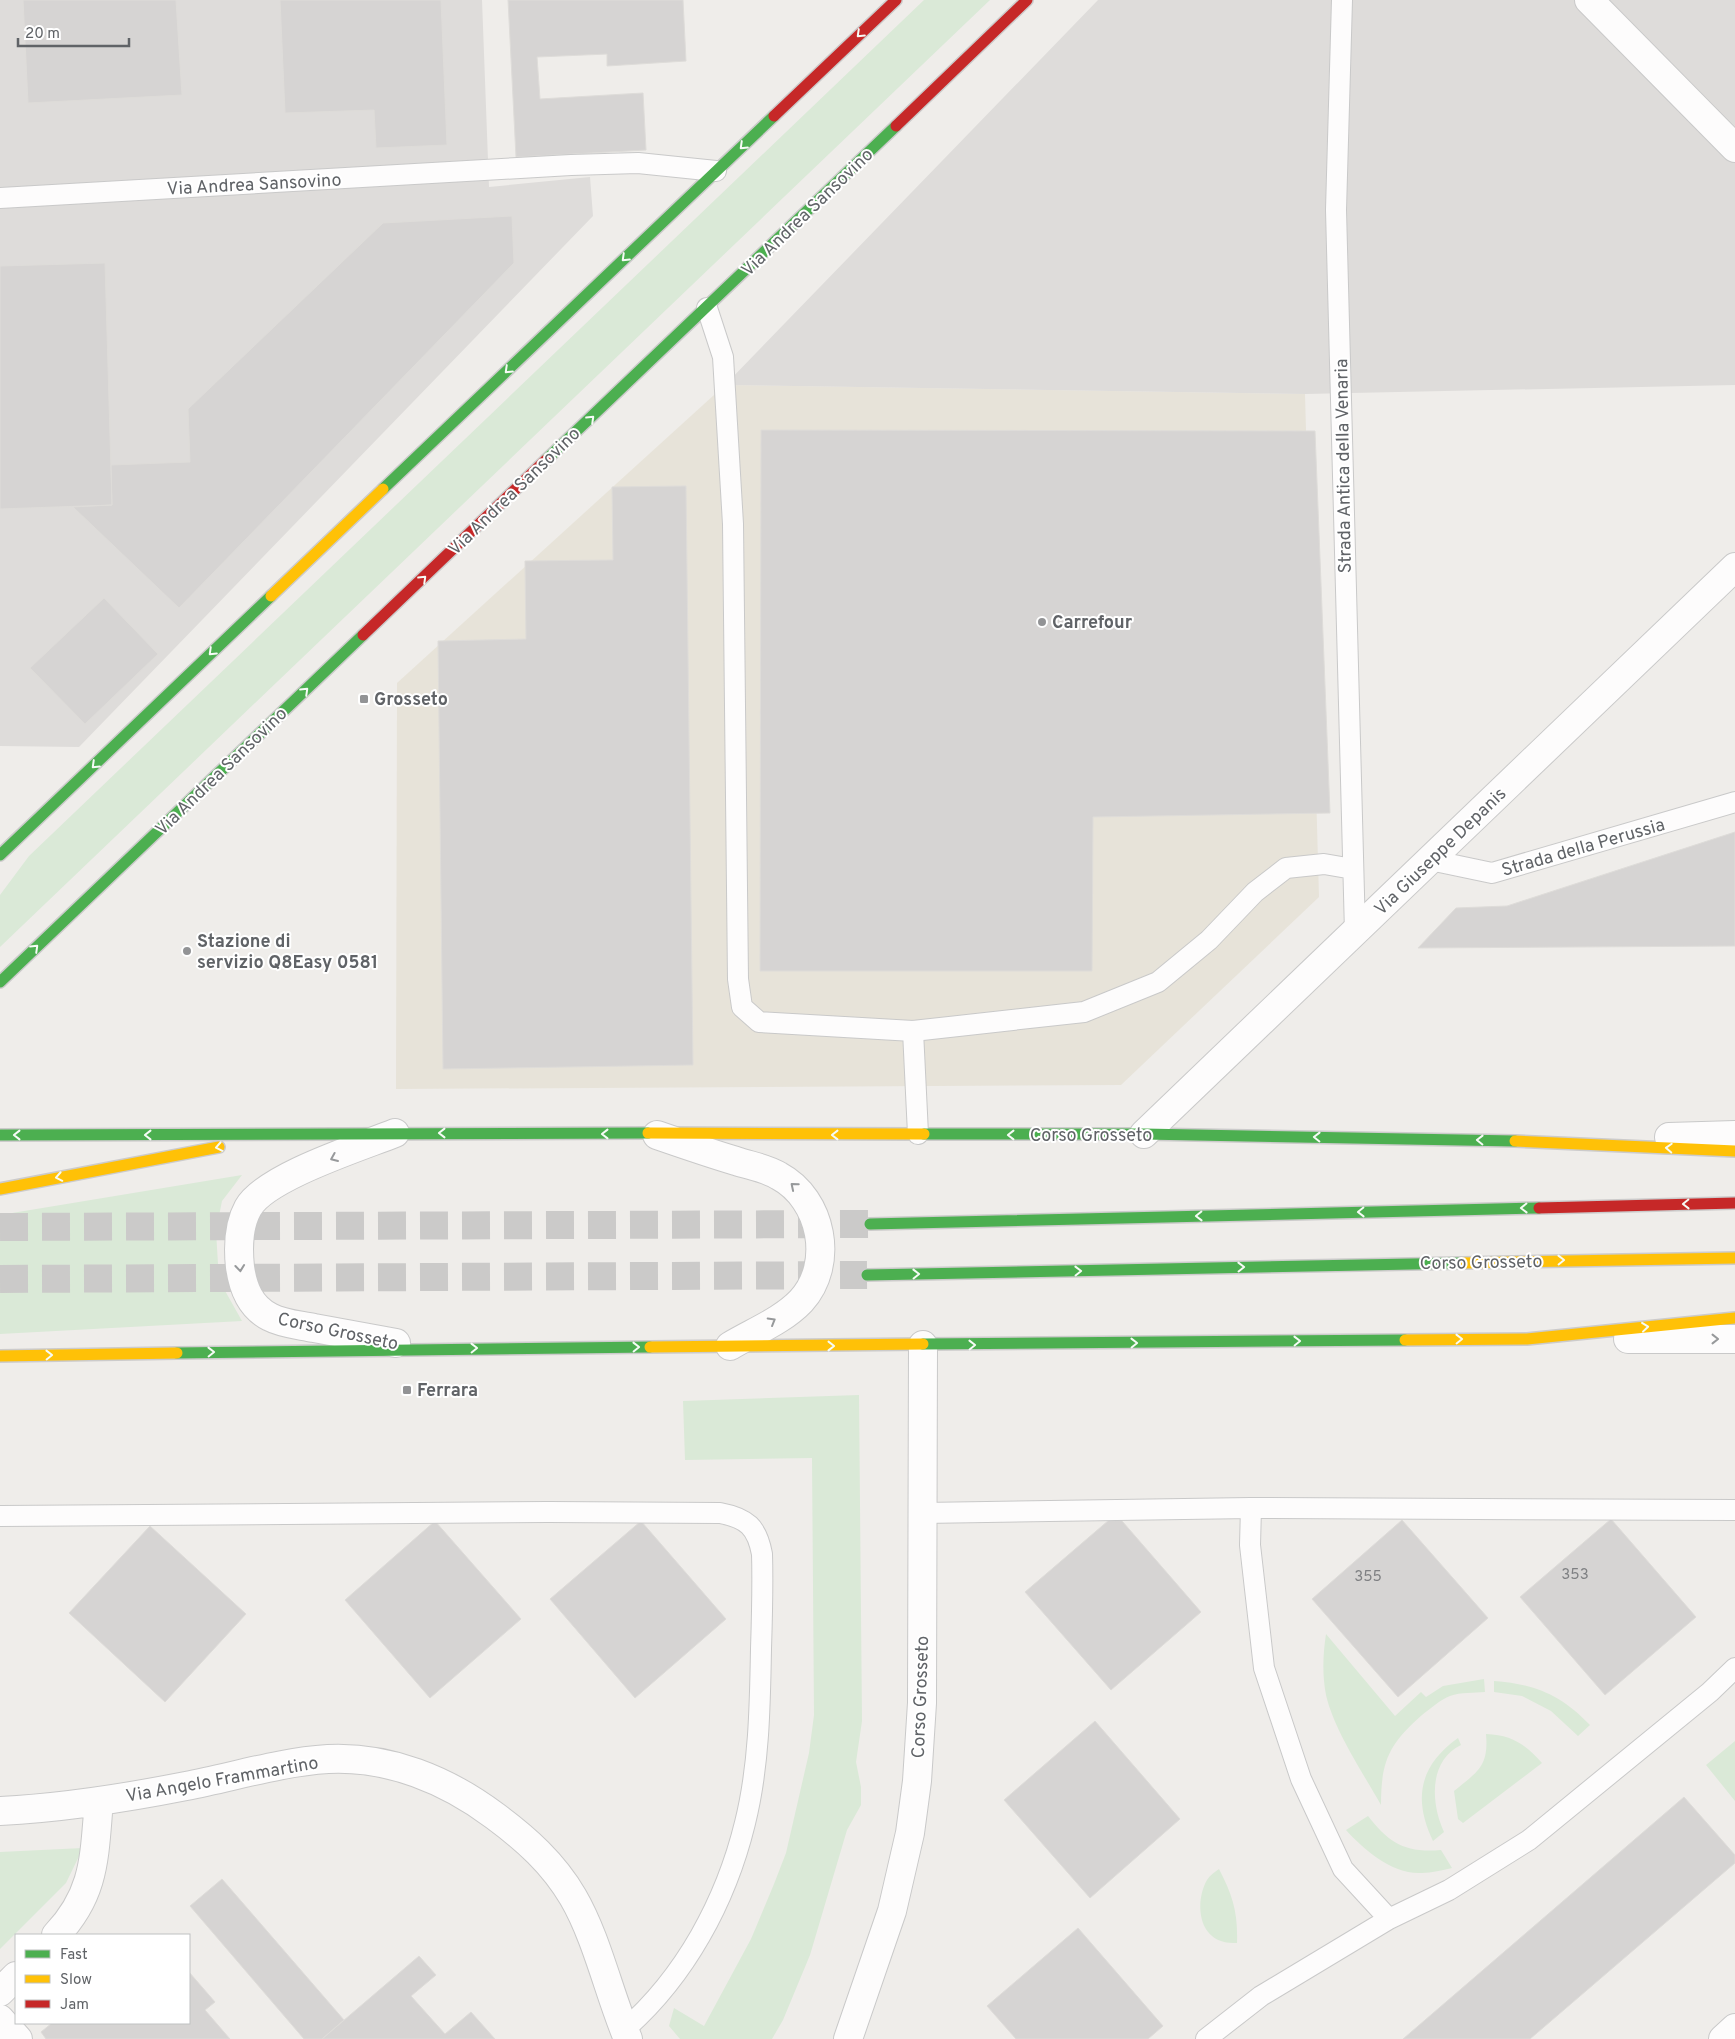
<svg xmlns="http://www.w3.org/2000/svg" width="1735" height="2039" font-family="Overpass,sans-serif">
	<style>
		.commercial { fill: #e7e3d9 }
		.industrial { fill: #dedcda }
		.green { fill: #dae9d7 }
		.building { fill: #d6d4d3; stroke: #dedcd9 }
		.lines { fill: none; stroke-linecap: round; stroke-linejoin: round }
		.secondary-tunnel { stroke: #cbcac9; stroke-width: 28; stroke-dasharray: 28 14; stroke-linecap: butt }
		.lane-casing { stroke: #c9c9c9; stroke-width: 22 }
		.street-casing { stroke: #c9c9c9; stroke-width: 30 }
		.fast-casing { stroke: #cccbcb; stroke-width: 14 }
		.slow-casing { stroke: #cccbcb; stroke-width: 14 }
		.jam-casing { stroke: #cccbcb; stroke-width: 14 }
		.lane { stroke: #fdfcfc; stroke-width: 20 }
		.street { stroke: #fdfcfc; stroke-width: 28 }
		.fast { stroke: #4caf50; stroke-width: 11 }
		.slow { stroke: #ffc107; stroke-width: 11 }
		.jam { stroke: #c62828; stroke-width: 11 }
		.oneway { stroke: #f6fbf6 }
		.oneway2 { stroke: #97999b }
		.poi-dot { fill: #929395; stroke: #fff; stroke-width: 2 }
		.labels { text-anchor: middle; stroke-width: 4; stroke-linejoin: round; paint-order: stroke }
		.number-label { font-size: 15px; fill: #7f8083 }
		.street-label { font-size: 18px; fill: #606367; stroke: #fff }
		.poi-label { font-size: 18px; font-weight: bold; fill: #606367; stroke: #fff; text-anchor: start }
	</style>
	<rect width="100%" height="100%" fill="#efedea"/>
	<path class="commercial" d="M725,385L1305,394L1319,897L1121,1085L396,1089L397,683Z"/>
	<path class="industrial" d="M0,0H482L489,187L590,177L593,216L79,747L0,746Z
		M1098,0H1735V385L1305,394L725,385Z"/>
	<path class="green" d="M924,0H990L0,947V895L29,856Z
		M242,1175L222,1201L216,1231L219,1280L242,1321L0,1334V1215Z
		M859,1395L862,1721L856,1762L861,1787V1805L847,1830L810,1955L783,2020L772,2039H680L669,2026L674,2008L704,2026L751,1939L774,1884L786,1853L809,1753L814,1715L812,1458L685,1460L683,1401Z
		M1326,1634L1395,1716L1421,1692L1426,1697L1443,1686L1484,1679L1485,1692C1474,1693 1461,1692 1450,1696C1441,1699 1430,1709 1422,1715C1389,1744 1381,1761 1381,1805C1363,1773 1334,1730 1326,1695C1322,1674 1323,1654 1326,1634Z
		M1494,1681C1535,1684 1561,1695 1590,1725L1578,1736L1551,1711L1522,1696L1494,1692Z
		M1486,1734C1512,1735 1525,1744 1542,1763L1463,1823L1458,1819L1454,1791C1477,1772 1489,1767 1486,1734Z
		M1458,1738L1461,1745C1428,1761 1431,1804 1444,1832L1433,1841C1413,1799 1419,1766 1458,1738Z
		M1735,1741V1801L1706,1765Z
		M1368,1816C1389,1843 1405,1853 1441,1850L1452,1868C1442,1870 1432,1873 1422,1873C1393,1875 1364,1850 1346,1830Z
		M83,1848L66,1883L0,1949V1852Z
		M1219,1869C1233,1896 1238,1913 1237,1943C1232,1943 1226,1943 1221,1941C1197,1933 1196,1899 1207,1880C1210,1875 1215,1872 1219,1869Z"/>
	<path class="building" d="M23,0H176L182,95L28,103Z
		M280,0H441L447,145L376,148L374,110L285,113Z
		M508,0H683L686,61L607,66V54L537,57L540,99L643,93L646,150L516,157Z
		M512,216L514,263L179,608L73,507L112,505L111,465L190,462L188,409L383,223Z
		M105,263L112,505L0,509V266Z
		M761,430L1315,431L1330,813L1093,817L1092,971H760Z
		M686,486L693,1065L443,1069L438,641L526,639L525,561L613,560L612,487Z
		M104,598L158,654L85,724L30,668Z
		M1735,832V946L1418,948L1456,908L1507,906Z
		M1116,1514L1201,1612L1111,1690L1025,1592Z
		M1611,1519L1696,1617L1605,1695L1520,1597Z
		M1402,1520L1488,1618L1398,1697L1312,1599Z
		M435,1521L521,1619L430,1698L345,1600Z
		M641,1521L726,1619L635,1698L550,1599Z
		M150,1526L246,1614L165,1702L69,1613Z
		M1095,1721L1180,1819L1090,1898L1004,1800Z
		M1684,1797L1735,1855V1863L1530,2039H1403Z
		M222,1879L344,2020L322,2039H304L190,1906Z
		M1078,1928L1163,2026L1148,2039H1016L987,2006Z
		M419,1956L436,1975L411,1996L445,2034L471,2012L495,2039H322Z
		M189,1972L215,2002L205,2010L230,2039H46L41,2032L52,2023H189Z"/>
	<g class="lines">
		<path class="secondary-tunnel" d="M0,1227L870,1224
			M0,1279L867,1275"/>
		<g class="lane-casing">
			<path id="lane" d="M1342,0L1336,210L1355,932
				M0,198L571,165L638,163L716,171
				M707,308L723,357L733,524L738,979L742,1007L759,1022L913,1031L1084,1012L1158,982L1209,940L1255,892L1286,868L1324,864L1353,869
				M1430,860L1492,873L1735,802
				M913,1031L918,1134
				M1735,1510L1251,1508L1250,1545L1264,1668L1301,1779L1343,1869L1389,1919L1449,1890L1529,1840L1710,1692L1735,1668
				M923,1513L1251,1508
				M0,1516L548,1512L720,1513C747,1518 757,1527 762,1554C763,1586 762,1618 761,1649C760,1707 759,1767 745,1823C726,1901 685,1977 624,2030
				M1206,2039L1261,1996L1389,1919"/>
		</g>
		<g class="street-casing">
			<path id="street" d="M1589,0L1735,148
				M395,1133C360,1147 265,1177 248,1208C238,1226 238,1248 240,1267C243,1288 250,1307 270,1317C283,1324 300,1325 314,1328C342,1333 369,1338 396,1343
				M1144,1134L1735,567
				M657,1135C683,1144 709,1153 736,1161C751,1166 766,1168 779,1176C822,1199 835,1264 801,1301C782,1321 753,1332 730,1346
				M1669,1137L1735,1135
				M1628,1339H1735
				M0,1811C62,1808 125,1798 186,1786C233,1777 280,1762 328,1759C389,1756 447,1780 495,1816C526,1839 553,1863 573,1897C597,1938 609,1994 628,2039
				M56,1935C96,1893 94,1856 99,1801
				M0,1992L16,1976
				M0,2019L18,2039
				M848,2039L892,1911L910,1833L917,1781L922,1703L923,1345
				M1723,2039L1735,2028"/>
		</g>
		<g class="fast-casing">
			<path id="fast" d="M546,460L896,126
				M383,489L774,116
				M0,855L271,596
				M0,982L363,635
				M924,1134H1144L1515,1141
				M0,1135L648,1133
				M870,1224L1539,1208
				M867,1275L1462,1263
				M923,1344L1405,1340
				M177,1353L650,1347"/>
		</g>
		<g class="slow-casing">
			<path id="slow" d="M271,596L383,489
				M648,1133L924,1134
				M1515,1141L1735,1151
				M0,1189L219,1147
				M1462,1263L1735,1258
				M1405,1340L1527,1339L1735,1318
				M650,1347L923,1344
				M0,1356L177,1353"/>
		</g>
		<g class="jam-casing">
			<path id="jam" d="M774,116L896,0
				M896,126L1027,0
				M363,635L546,460
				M1539,1208L1735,1203"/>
		</g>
		<use href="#lane" class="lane"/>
		<use href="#street" class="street"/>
		<use href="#fast" class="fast"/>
		<use href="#slow" class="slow"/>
		<use href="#jam" class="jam"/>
	</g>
	<defs><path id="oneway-chevron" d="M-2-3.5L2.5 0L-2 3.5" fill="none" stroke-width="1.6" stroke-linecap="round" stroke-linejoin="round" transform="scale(1.25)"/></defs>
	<g class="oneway">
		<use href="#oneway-chevron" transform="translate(860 34) rotate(136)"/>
		<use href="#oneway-chevron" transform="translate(743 146) rotate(136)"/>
		<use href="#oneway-chevron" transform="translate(625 258) rotate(136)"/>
		<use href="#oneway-chevron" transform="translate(508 370) rotate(136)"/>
		<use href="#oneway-chevron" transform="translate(591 419) rotate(-44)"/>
		<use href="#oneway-chevron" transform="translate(423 579) rotate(-44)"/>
		<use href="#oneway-chevron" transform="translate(212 652) rotate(136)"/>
		<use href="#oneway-chevron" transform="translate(305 691) rotate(-44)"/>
		<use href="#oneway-chevron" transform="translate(95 765) rotate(136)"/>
		<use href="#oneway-chevron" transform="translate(35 948) rotate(-44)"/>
		<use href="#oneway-chevron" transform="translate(442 1133) rotate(-180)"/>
		<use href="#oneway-chevron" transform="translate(605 1134) rotate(-180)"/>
		<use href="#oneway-chevron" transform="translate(17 1135) rotate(-180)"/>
		<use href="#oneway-chevron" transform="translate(148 1135) rotate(180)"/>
		<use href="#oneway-chevron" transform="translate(835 1135) rotate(-180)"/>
		<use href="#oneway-chevron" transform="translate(1011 1135) rotate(-180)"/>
		<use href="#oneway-chevron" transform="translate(1317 1137) rotate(-179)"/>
		<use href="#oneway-chevron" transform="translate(1480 1140) rotate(-179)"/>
		<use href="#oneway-chevron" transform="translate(219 1147) rotate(169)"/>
		<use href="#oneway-chevron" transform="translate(1669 1148) rotate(-177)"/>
		<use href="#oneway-chevron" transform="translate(59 1177) rotate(169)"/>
		<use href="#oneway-chevron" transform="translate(1686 1204) rotate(179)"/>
		<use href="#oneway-chevron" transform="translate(1524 1208) rotate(179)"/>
		<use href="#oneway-chevron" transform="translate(1361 1212) rotate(179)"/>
		<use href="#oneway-chevron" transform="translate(1199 1216) rotate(179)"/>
		<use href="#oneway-chevron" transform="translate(1561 1260) rotate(-1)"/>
		<use href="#oneway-chevron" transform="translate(1241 1267) rotate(-1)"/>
		<use href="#oneway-chevron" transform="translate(1078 1271) rotate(-1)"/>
		<use href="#oneway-chevron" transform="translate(916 1274) rotate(-1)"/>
		<use href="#oneway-chevron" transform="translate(1645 1327) rotate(-6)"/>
		<use href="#oneway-chevron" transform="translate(1459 1339) rotate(-1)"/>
		<use href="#oneway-chevron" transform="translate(1297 1341) rotate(-1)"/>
		<use href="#oneway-chevron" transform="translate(1134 1343) rotate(-1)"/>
		<use href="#oneway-chevron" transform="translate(972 1345) rotate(-1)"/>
		<use href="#oneway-chevron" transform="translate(831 1346)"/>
		<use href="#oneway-chevron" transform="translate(636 1347) rotate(-1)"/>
		<use href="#oneway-chevron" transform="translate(474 1348) rotate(-1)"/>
		<use href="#oneway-chevron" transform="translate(211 1352) rotate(-1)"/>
		<use href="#oneway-chevron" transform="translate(49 1355) rotate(-1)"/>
	</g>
	<g class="oneway2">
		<use href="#oneway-chevron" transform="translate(334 1158) rotate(157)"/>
		<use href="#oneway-chevron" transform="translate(794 1186) rotate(-140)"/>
		<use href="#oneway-chevron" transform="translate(240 1268) rotate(84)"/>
		<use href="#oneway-chevron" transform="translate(772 1321) rotate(-30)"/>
		<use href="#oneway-chevron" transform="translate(1715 1339)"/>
	</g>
	<g class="poi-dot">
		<circle cx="1042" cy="622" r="5"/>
		<rect x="359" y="694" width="10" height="10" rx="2.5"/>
		<circle cx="187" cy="951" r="5"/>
		<rect x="402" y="1385" width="10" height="10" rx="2.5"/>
	</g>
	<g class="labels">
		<g class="number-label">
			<text x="1575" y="1579">353</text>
			<text x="1368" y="1581">355</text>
		</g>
		<g class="street-label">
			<text transform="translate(254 184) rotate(-3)" y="6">Via Andrea Sansovino</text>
			<text transform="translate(807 212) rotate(-44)" y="6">Via Andrea Sansovino</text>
			<text transform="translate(1343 466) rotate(-91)" y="6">Strada Antica della Venaria</text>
			<text transform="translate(514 491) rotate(-44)" y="6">Via Andrea Sansovino</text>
			<text transform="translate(221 771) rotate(-44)" y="6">Via Andrea Sansovino</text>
			<text transform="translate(1583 847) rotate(-16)" y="6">Strada della Perussia</text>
			<text transform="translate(1440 851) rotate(-44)" y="6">Via Giuseppe Depanis</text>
			<text x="1091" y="1141">Corso Grosseto</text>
			<text transform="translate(1481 1262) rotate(-1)" y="6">Corso Grosseto</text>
			<text transform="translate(338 1331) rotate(12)" y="6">Corso Grosseto</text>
			<text transform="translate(920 1697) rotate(-88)" y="6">Corso Grosseto</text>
			<text transform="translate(222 1779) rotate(-10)" y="6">Via Angelo Frammartino</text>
		</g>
		<g class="poi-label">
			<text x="1052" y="628">Carrefour</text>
			<text x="374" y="705">Grosseto</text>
			<text x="197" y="947">Stazione di<tspan x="197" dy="21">servizio Q8Easy 0581</tspan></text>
			<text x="417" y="1396">Ferrara</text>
		</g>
	</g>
	<rect x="15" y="1934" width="175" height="90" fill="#ffffff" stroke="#bfc1c2"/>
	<rect x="25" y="1950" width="25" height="8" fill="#4caf50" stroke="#bfc1c2"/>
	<text x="60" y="1959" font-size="15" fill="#606367">Fast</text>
	<rect x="25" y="1975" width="25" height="8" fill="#ffc107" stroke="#bfc1c2"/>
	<text x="60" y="1984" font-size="15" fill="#606367">Slow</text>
	<rect x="25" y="2000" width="25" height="8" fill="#c62828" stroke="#bfc1c2"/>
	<text x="60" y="2009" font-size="15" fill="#606367">Jam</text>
	<path d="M18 38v8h111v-8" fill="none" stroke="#606367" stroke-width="2.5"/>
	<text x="25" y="38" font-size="15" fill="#606367" stroke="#ffffff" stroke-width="4" paint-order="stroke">20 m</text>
</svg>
